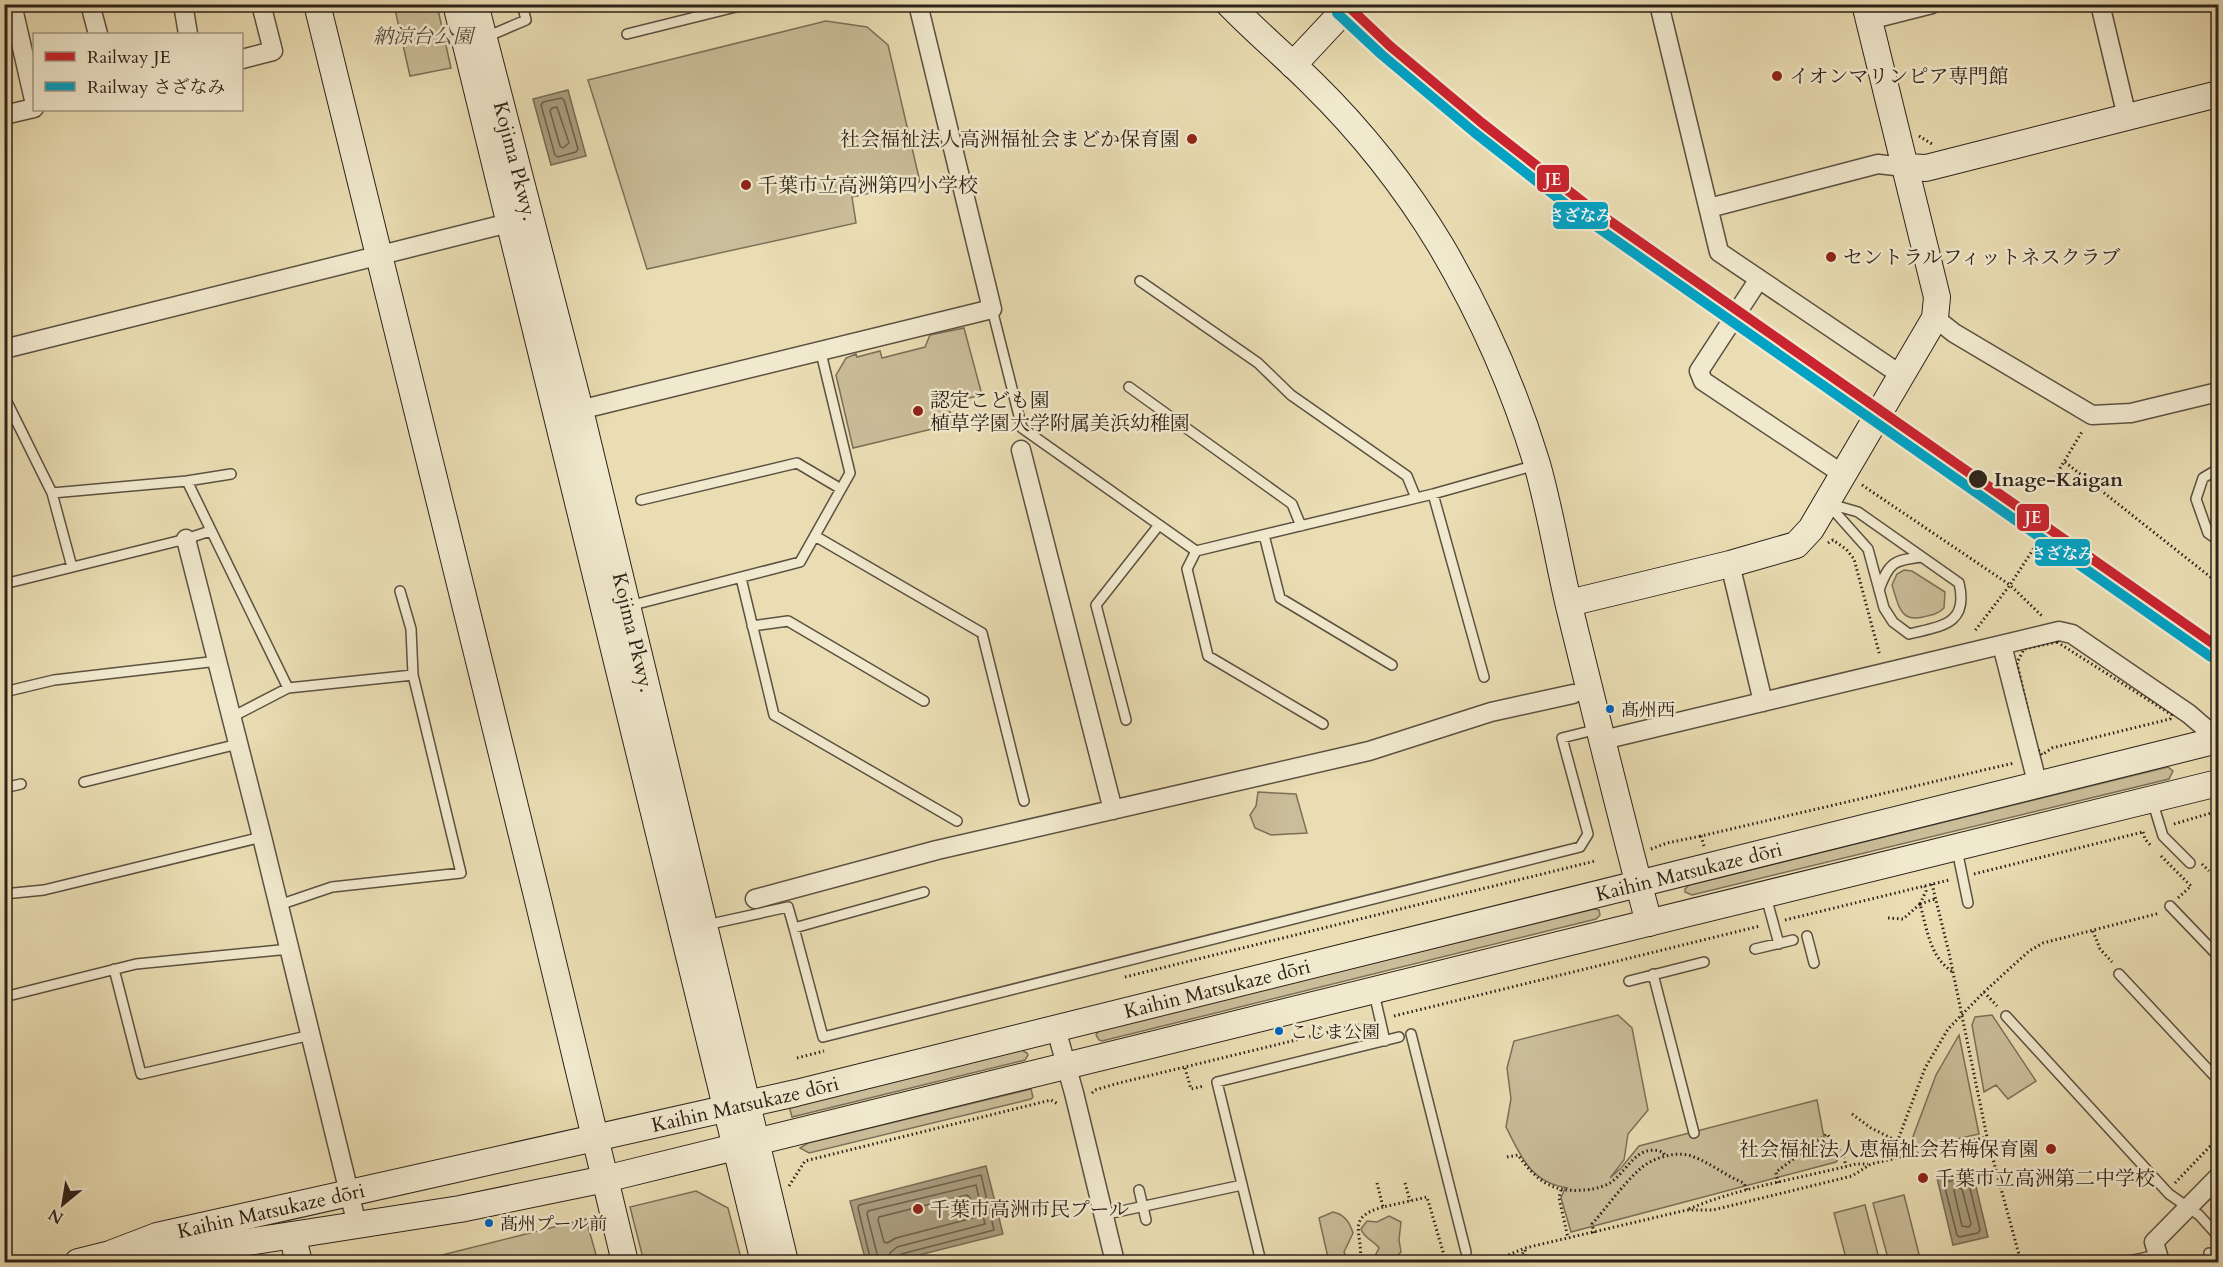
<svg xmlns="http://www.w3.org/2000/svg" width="2223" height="1267" font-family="Cardo,'Noto Serif JP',serif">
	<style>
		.green { fill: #cabd99; stroke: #7c7059; stroke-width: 1.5 }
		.water { fill: #aa9d7f; stroke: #786c56; stroke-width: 1.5 }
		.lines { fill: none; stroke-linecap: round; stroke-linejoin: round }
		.shore { stroke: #6c604c; stroke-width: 1.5 }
		.lane-casing { stroke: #5c5140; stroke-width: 12 }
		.street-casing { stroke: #5c5140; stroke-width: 21 }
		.secondary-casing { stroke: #2d2219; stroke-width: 28 }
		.path { stroke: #2d2219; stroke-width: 3; stroke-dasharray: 1.5 3; stroke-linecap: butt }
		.lane { stroke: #f1e9ce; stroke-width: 9 }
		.street { stroke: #f1e9ce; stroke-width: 18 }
		.secondary { stroke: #f1e9ce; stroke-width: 26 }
		.rail-1-casing { stroke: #f1e9ce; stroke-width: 15 }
		.rail-2-casing { stroke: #f1e9ce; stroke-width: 15 }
		.rail-1 { stroke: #c9242f; stroke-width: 10 }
		.rail-2 { stroke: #02a2c5; stroke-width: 10 }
		.poi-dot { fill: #8f2418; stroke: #f1e9ce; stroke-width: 2 }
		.stop-dot { fill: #2d2219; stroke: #f1e9ce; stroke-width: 2 }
		.bus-dot { fill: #0065bd; stroke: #f1e9ce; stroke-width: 2 }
		.labels { text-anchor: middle; stroke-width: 5; stroke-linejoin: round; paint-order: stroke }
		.bus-label { font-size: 18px; fill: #2d2219; stroke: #f1e9ce; text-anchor: start }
		.park-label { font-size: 20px; font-style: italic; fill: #544939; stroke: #f1e9ce }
		.poi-label { font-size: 20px; fill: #2d2219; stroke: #f1e9ce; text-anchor: start }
		.street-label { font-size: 20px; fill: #2d2219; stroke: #f1e9ce }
		.stop-label { font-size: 20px; font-weight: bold; fill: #2d2219; stroke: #f1e9ce; text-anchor: start }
		.line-badge { stroke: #f1e9ce; stroke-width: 2 }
		.badge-label { font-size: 16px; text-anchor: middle; font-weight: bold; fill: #fff }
	</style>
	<rect width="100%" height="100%" fill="#eaddb3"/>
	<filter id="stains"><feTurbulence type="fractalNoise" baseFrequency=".00333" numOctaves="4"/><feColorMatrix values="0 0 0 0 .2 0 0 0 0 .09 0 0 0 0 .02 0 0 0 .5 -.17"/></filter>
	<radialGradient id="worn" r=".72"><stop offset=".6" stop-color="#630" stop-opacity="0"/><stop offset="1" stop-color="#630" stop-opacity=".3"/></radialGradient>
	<path class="green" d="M394,5H437L451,68L410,76Z
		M826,21L867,27L888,45L920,182L852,197L856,223L647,269L588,80Z
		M964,328L982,395L948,403L953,424L853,448L836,375L846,358L856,354L857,357L880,351L882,358L925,347L930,335Z
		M1904,570L1912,571L1945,592L1944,608C1938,614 1932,615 1923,617C1899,623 1898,603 1892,585L1897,574Z
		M2168,767L2173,771L2169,779L1692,895L1685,892V889L1689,885Z
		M1258,792L1296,794L1307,833L1271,835L1255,828L1250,815L1256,806Z
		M1594,909L1599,910L1600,915L1596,919L1102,1041L1099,1040L1096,1035L1099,1030Z
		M1618,1015L1632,1028L1648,1110L1628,1134L1624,1160L1610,1178L1621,1168L1639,1146L1817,1100L1825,1143L1829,1142L1840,1156L1836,1162L1571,1232L1561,1198L1565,1188H1568C1531,1183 1521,1157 1506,1127L1511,1099L1507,1068L1514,1041Z
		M1992,1015L2036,1081L2008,1099L1996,1085L1984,1092L1972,1025L1975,1017Z
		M1959,1035L1979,1134L1908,1150L1936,1075Z
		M1020,1049L1027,1053L1028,1055L1025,1060L792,1117L789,1106Z
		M1031,1089L1033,1097L1031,1099L809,1153L800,1148L808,1143Z
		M696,1191L728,1208L742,1262H644L630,1207Z
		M1904,1195L1921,1262H1889L1873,1203Z
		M1865,1205L1880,1262H1847L1834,1213Z
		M1333,1212C1344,1214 1350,1223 1353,1233L1344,1252L1349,1262H1329L1319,1218Z
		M1389,1216L1401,1222L1399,1240L1401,1252L1391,1262H1372L1379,1248C1374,1240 1364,1239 1361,1229L1367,1221L1377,1222Z
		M586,1219L598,1262H414Z"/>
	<path class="water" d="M568,90L586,156L551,165L533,99Z
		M986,1166L1003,1234L891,1262H866L850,1201Z
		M1972,1170L1988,1237L1953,1245L1937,1178Z"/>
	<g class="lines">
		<path class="shore" d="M561,98L564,100L578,149L576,152L558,157L555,155L541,105L543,102Z
			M557,107L569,143L563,148L560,146L550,111L552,108Z
			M1965,1178L1968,1180L1980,1230L1978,1233L1959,1237L1957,1235L1944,1184L1946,1182Z
			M1956,1187L1962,1189L1971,1224L1969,1227L1962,1226L1954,1191Z
			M967,1195C972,1198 976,1213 973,1218L896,1238L887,1243L884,1242L878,1220L879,1217Z
			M871,1262L858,1208L859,1205L981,1175L994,1230L901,1254L897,1257L896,1262
			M879,1262L867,1214L868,1211L976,1185L985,1224L897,1247L890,1253L888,1262"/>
		<g class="lane-casing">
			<path id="lane" d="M627,34L748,4
				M484,38L526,20L522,4
				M1140,281L1258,363L1291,395L1407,476L1416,498
				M992,309L1022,428L1196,551
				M1129,387L1292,504L1301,526
				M4,396L52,493L72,567
				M2218,469L2203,478L2196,499L2208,533L2218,540
				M187,481L288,688
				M52,493L187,481L231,474
				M1433,494L1484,677
				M641,500L797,463L841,489
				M1827,503L1858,512L1959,583C1969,625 1941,626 1909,634L1893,622L1884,608L1868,549Z
				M1264,535L1280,598L1392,665
				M815,536L982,633L1024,801
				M741,578L774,715L957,821
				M4,584L186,539L210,531
				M1879,590C1889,562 1894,560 1922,557
				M629,606L800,562L850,473L821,353
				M752,626L788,621L924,701
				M4,692L54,680L218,661
				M232,717L288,688L413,675
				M1126,720L1096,605L1159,525
				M1323,724L1208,656L1187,569L1196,551L1433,494L1536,465
				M84,782L238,744
				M4,788L21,784
				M2152,800L2163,836L2190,863
				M1957,850L1968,903
				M4,894L44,890L262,837
				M1766,897L1779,944
				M279,905L332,887L461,873L413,675L411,629L400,591
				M2170,906L2218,956
				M706,925L788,907L794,928L924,892
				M794,928L823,1037L1580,847L1588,834L1562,738L1598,729
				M1807,936L1814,963
				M1755,949L1793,940
				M114,969L141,1074L311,1035
				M1653,974L1694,1133
				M2119,974L2218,1080
				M1629,981L1704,962
				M1374,993L1385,1041
				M4,997L136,964L290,949
				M2006,1016L2169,1194L2199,1215L2218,1236
				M1411,1034L1466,1252
				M1139,1190L1146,1220
				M1103,1215L1242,1185
				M2209,1253L2212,1262
				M1261,1262L1217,1082L1399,1037
				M2124,1262L2157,1255"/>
		</g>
		<g class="street-casing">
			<path id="street" d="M12,4L34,100
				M90,4L98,34
				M183,4L188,34
				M1659,4L1719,252L1901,375
				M2100,4L2127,117
				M1869,20L1932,4
				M242,59L273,51L261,4
				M4,115L34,108
				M1709,208L1878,164L1904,167
				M1759,279L1699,371L1703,381L1844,475
				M1935,318L1954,333L2092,415L2131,413L2218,392
				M4,349L509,223
				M571,412L992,309L918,4
				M1021,450L1113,810
				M186,539L262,837L357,1225
				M1730,564L1763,702
				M2002,645L2038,786
				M1603,740L2059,631L2072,634L2189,714L2218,739
				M755,899L937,850L1369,751L1491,712L1573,694
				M1056,1029L1074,1093L1115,1262
				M2160,1262L2154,1242L2218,1177"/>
		</g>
		<g class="secondary-casing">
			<g id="secondary">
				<path d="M317,4L537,896L625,1262"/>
				<path d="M456,4L764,1262"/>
				<path id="s1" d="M475,4L580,410L785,1262"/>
				<path d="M1229,4C1256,32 1285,56 1312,83C1360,130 1406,188 1441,246C1481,314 1514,388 1537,464C1550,510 1558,559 1569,606C1595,712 1621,818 1649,923"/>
				<path d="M1293,65L1350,4"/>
				<path d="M1904,167L1926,168L2218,94"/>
				<path d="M1569,603L1730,564L1796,545L1811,529L1935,318L1937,297L1865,4"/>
				<path d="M292,1235L299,1262"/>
				<path d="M123,1254L164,1255L460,1209L605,1179L2218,783"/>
				<path id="s2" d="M78,1262L110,1254L157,1236L796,1093L2218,740"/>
			</g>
		</g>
		<path class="path" d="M1949,10L1969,4
			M2118,10L2133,4
			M1919,136L1932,144
			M2065,462L2218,583
			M2053,480L2083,430
			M1862,485L2010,585L1974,632
			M1828,543L1833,540L1846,549L1854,559L1880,656
			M2036,545L2010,585L2043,617
			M2057,642L2172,715L2170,719L2052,748L2042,755L2036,747L2017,663L2024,649Z
			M2174,824L2218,811
			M2143,832L2145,839L2152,847
			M1704,846L1701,836L2014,763
			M1651,849L1667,843L1701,836
			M2161,856L2191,886L2178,898
			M2202,864L2209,871
			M1974,874L2143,832
			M1932,884L1949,953L1987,1137L2021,1262
			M1920,904L1926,891L1925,886
			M1920,904L1935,899
			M1888,918L1903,919L1920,904C1927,929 1930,958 1953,972
			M1785,920L1949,880
			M2093,931L2100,949L2112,962
			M1125,977L1595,861
			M1984,992L1997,1006
			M1394,1016L1760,926
			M797,1058L824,1051
			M1185,1068L1191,1089L1204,1086
			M1092,1093L1095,1090L1119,1083L1366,1023
			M1852,1114L1871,1128L1897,1141
			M1507,1157L1518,1155C1536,1180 1552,1193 1583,1190C1591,1190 1603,1187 1610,1183C1628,1171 1636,1143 1663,1152L1665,1156
			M1893,1159V1153L1925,1068L1948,1029L1984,992L2029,951L2043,943L2160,913
			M1377,1183L1383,1207L1427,1197L1446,1262
			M1405,1183L1410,1201
			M1778,1183L1776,1172L1827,1134L1843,1154L1846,1166
			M2175,1183L2218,1138
			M789,1186L805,1161L1051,1100L1058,1104
			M1561,1190L1559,1198L1568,1238
			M1689,1209C1741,1187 1802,1178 1856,1164H1868
			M1594,1233L1592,1224C1608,1206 1623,1184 1641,1168C1654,1157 1679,1150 1694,1157C1712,1164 1726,1176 1744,1183L1747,1191
			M1525,1250L1527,1262
			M1360,1262C1364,1233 1344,1218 1383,1207
			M1492,1262L1525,1248L1687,1210H1713L1852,1176L1871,1164L1987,1137
			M1519,1262L1524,1250"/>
		<use href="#lane" class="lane"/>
		<use href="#street" class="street"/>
		<use href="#secondary" class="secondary"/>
		<g class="rail-1-casing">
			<path id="rail-1" d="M1346,4L1390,46L1482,123L1584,203L2218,647"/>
		</g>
		<g class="rail-2-casing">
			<path id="rail-2" d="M1337,13L1382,55L1474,132L1577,213L2211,657"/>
		</g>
		<use href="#rail-1" class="rail-1"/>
		<use href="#rail-2" class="rail-2"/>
	</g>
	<g class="poi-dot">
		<circle cx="1777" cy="76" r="6"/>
		<circle cx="1192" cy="139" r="6"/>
		<circle cx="746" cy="185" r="6"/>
		<circle cx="1831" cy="257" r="6"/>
		<circle cx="918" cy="411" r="6"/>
		<circle cx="2051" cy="1149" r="6"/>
		<circle cx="1923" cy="1178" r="6"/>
		<circle cx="918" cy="1209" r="6"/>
	</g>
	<circle class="stop-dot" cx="1978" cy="479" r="10"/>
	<g class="bus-dot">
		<circle cx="1610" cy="709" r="5"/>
		<circle cx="1279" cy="1031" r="5"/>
		<circle cx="489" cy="1223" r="5"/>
	</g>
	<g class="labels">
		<g class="bus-label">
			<text x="1621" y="716">髙州西</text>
			<text x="1290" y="1038">こじま公園</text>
			<text x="500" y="1230">髙州プール前</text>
		</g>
		<g class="park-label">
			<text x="423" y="43">納涼台公園</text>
		</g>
		<g class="poi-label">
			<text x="1789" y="83">イオンマリンピア専門館</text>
			<text x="1180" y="146" text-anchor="end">社会福祉法人高洲福祉会まどか保育園</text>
			<text x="758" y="192">千葉市立高洲第四小学校</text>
			<text x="1843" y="264">セントラルフィットネスクラブ</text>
			<text x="930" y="407">認定こども園<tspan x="930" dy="23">植草学園大学附属美浜幼稚園</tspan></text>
			<text x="2039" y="1156" text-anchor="end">社会福祉法人恵福祉会若梅保育園</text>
			<text x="1935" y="1185">千葉市立高洲第二中学校</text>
			<text x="930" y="1216">千葉市高洲市民プール</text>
		</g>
		<g class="street-label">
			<text dy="7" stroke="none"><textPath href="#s1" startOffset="162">Kojima Pkwy.</textPath></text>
			<text dy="7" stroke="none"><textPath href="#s1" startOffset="648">Kojima Pkwy.</textPath></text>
			<text dy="7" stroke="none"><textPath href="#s2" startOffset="1658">Kaihin Matsukaze dōri</textPath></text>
			<text dy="7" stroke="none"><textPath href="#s2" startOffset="1172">Kaihin Matsukaze dōri</textPath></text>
			<text dy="7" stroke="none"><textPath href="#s2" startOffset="686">Kaihin Matsukaze dōri</textPath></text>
			<text dy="7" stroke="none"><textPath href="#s2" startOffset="200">Kaihin Matsukaze dōri</textPath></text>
		</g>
		<g class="stop-label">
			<text x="1994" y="486">Inage-Kaigan</text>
		</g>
	</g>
	<g class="line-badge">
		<rect x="1536" y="164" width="34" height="29" rx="6" fill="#c9242f"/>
		<rect x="1552" y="201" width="57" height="29" rx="6" fill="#02a2c5"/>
		<rect x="2016" y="503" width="34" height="29" rx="6" fill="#c9242f"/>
		<rect x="2034" y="538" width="57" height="29" rx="6" fill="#02a2c5"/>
	</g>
	<g class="badge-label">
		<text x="1553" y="185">JE</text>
		<text x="1580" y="221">さざなみ</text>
		<text x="2033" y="523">JE</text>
		<text x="2062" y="559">さざなみ</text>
	</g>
	<rect width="2223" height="1267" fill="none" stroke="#eaddb3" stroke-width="24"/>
	<rect x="6" y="6" width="2211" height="1255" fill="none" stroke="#2d2219" stroke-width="3"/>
	<rect x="12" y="12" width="2199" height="1243" fill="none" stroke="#2d2219" stroke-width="1.5"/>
	<rect x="33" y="33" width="210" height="78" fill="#f1e9ce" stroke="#a39986" stroke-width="1.5"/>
	<rect x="45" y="52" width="30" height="9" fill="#c9242f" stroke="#a39986" stroke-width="1.5"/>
	<text x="87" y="63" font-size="18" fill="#2d2219">Railway JE</text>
	<rect x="45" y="82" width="30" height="9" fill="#02a2c5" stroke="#a39986" stroke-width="1.5"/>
	<text x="87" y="93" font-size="18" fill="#2d2219">Railway さざなみ</text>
	<g transform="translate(63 1204) rotate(210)" stroke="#f1e9ce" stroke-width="4.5" paint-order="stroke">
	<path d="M0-4.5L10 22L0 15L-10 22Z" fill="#2d2219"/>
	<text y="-9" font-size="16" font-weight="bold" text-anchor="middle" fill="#2d2219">N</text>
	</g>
	<rect width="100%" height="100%" filter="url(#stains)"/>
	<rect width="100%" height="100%" fill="url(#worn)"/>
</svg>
